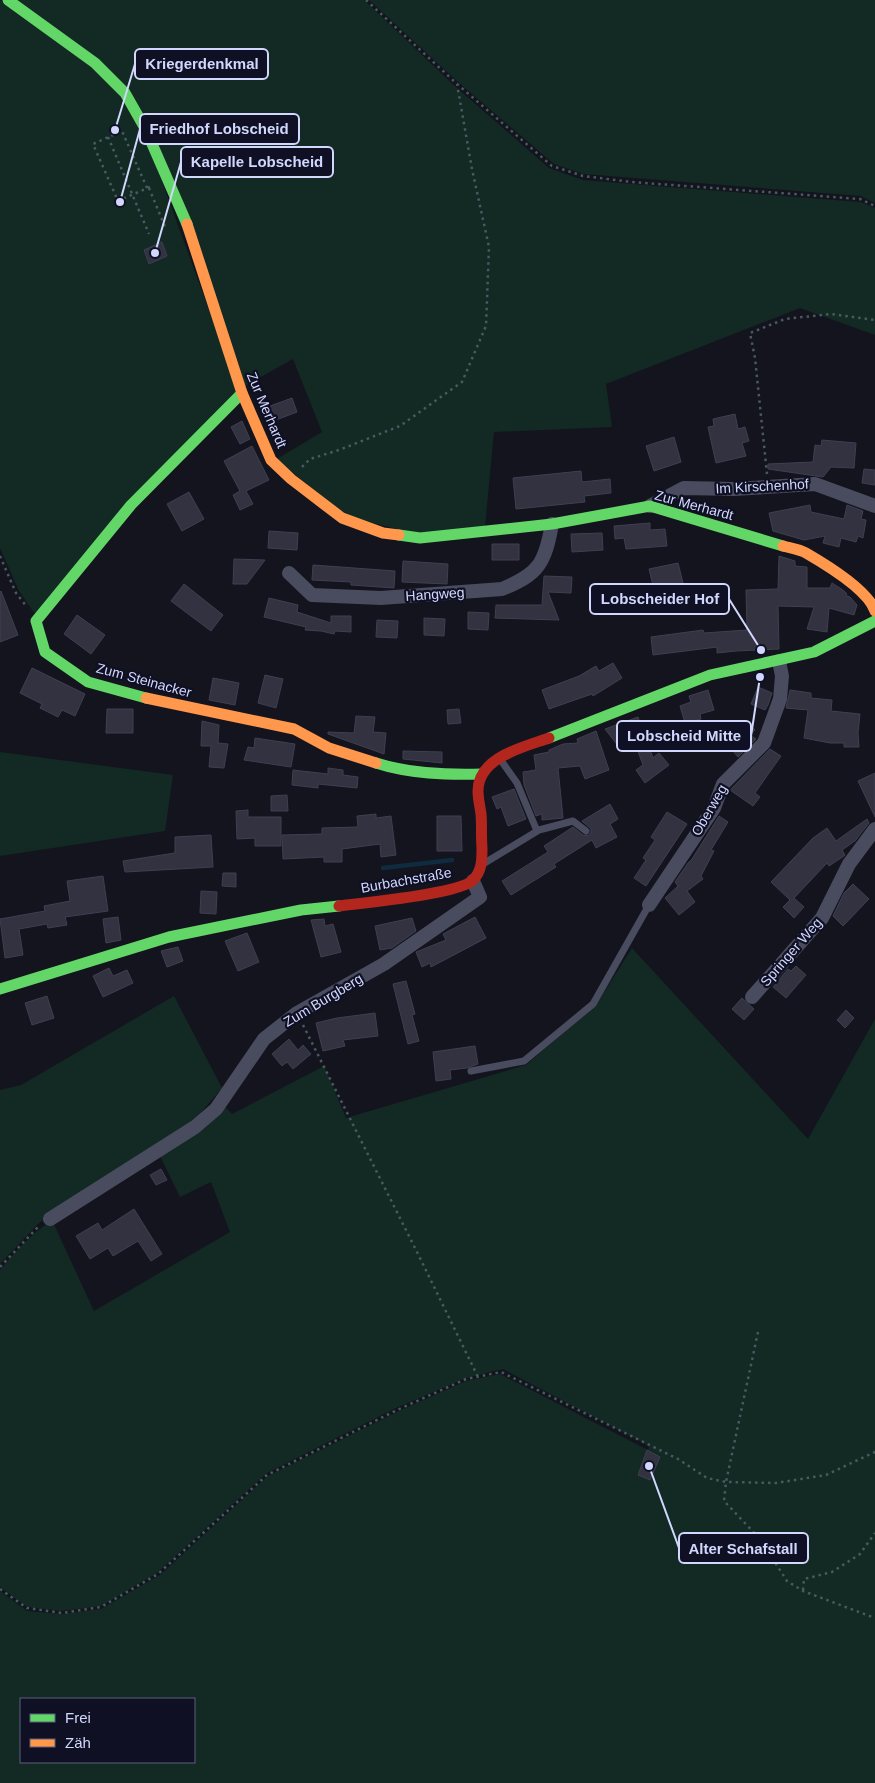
<svg xmlns="http://www.w3.org/2000/svg" width="875" height="1783" font-family="Arial,sans-serif">
	<style>
		.green { fill: #122924; fill-rule: evenodd }
		.lines { fill: none; stroke-linecap: round; stroke-linejoin: round }
		.stream { stroke: #0f2b40; stroke-width: 4.5 }
		.building { fill: #323240; stroke: #3e3f52 }
		.path { stroke: #485960; stroke-width: 2.5; stroke-dasharray: 2.5 4; stroke-linecap: butt }
		.lane { stroke: #494c5e; stroke-width: 7 }
		.street { stroke: #494c5e; stroke-width: 14 }
		.fast { stroke: #63d668; stroke-width: 11 }
		.slow { stroke: #ff974d; stroke-width: 11 }
		.jam { stroke: #b3261e; stroke-width: 11 }
		.labels { text-anchor: middle; stroke-width: 4.5; stroke-linejoin: round; paint-order: stroke }
		.street-label { font-size: 14px; fill: #d2d7fd; stroke: #0f1023 }
		.leader { fill: none; stroke: #d2d7fd; stroke-width: 2 }
		.callout-dot { fill: #d2d7fd; stroke: #0f1023; stroke-width: 2 }
		.callout { fill: #0f1023; stroke: #d2d7fd; stroke-width: 2 }
		.callout-label { font-size: 15px; text-anchor: middle; font-weight: bold; fill: #d2d7fd }
	</style>
	<rect width="100%" height="100%" fill="#14141e"/>
	<path class="green" d="M0,0L109,80L145,135L239,392L37,617L19,591L0,548Z
		M11,0H364L457,88L549,168L583,180L860,202L875,208V335L800,308L606,384L612,427L494,432L485,527L419,535L343,515L277,459L322,432L293,359L243,387L129,92Z
		M369,0H875V203L861,196L583,174L554,164L458,82Z
		M0,752L173,775L165,831L0,856Z
		M632,948L808,1139L875,1019V1783H0V1591L27,1611L62,1614L101,1609L160,1575L268,1476L401,1410L466,1381L500,1374L648,1450L649,1446L503,1369L466,1378L396,1408L267,1473L157,1573L101,1606L62,1611L27,1607L0,1587V1270C15,1252 32,1233 52,1220L94,1311L230,1232L211,1182L180,1197L159,1154L224,1106L232,1114L324,1066L346,1118L526,1065L596,1005ZM21,1699H194V1762H21Z
		M174,996L222,1088L192,1123L39,1223L0,1264V1090L21,1085Z"/>
	<g class="lines">
		<path class="stream" d="M383,868L452,860"/>
	</g>
	<path class="building" d="M162,242L167,256L149,264L144,250Z
		M292,398L297,412L276,420L270,406Z
		M735,414L738,429L745,427L749,441L742,443L746,456L716,463L708,427L714,426L713,419Z
		M242,421L250,439L240,444L231,427Z
		M674,437L681,462L654,471L646,446Z
		M822,440L856,443L854,468L831,467L823,477L768,469V464L813,462L815,445L821,446Z
		M252,446L269,480L246,491L253,504L240,510L233,495L240,491L224,461Z
		M864,469L875,470V485L862,483Z
		M581,471L582,482L610,479L611,493L584,496L585,502L516,509L513,478Z
		M189,492L204,519L182,531L167,504Z
		M810,505L811,512L844,519L847,505L863,511L861,519L866,520L863,538L858,536L856,542L841,538L839,547L823,543L825,536L804,540L773,531L769,513Z
		M650,523V530L665,529L667,546L626,549L624,538L615,539L614,526Z
		M269,531L298,533L297,550L268,548Z
		M602,533L603,550L572,552L571,534Z
		M492,544H519V560H492Z
		M779,556L795,561V566L807,567V588H830L832,583L843,590L847,594L846,596L850,597L857,605L854,615L829,608L827,632L807,629L814,607L778,606L779,649L736,651L717,653V647L653,655L651,637L703,630L704,633L747,630L746,590L778,589Z
		M234,559L265,560L247,584H233Z
		M403,561L448,564L447,584L402,582Z
		M678,563L684,587L655,594L649,569Z
		M313,565L395,571L394,588L351,585V582L312,580Z
		M544,576L572,577L571,593L548,592L559,620L495,618L496,605H542Z
		M184,584L223,615L211,631L171,601Z
		M1,591L18,635L0,642V592Z
		M269,598L298,605L297,612L331,623V616H351V632L335,631L334,634L321,631L305,630L306,627L264,617Z
		M468,612L489,613L488,630L468,629Z
		M77,615L105,635L91,654L64,634Z
		M424,618L445,619L444,636L424,635Z
		M377,620L398,621L397,638L376,637Z
		M613,663L622,678L593,696L592,694L549,709L542,690L579,676L596,666L599,671Z
		M32,668L85,694L75,716L62,710L58,717L40,708L42,704L20,693Z
		M265,675L283,679L276,708L258,703Z
		M213,678L239,683L235,705L209,700Z
		M758,687L772,693L768,705L765,710L751,704Z
		M708,690L714,710L700,714L701,719L685,723L680,706L691,702L689,696Z
		M790,690L811,693V698L832,700L831,711L860,714L858,733L859,747H844V743H830L804,738L808,710L786,708Z
		M107,709H133V733H106Z
		M459,709L461,723L448,724L447,710Z
		M356,716L375,717L373,732L386,733L384,754L328,734V732L354,733Z
		M638,717L653,758L659,753L669,765L645,783L636,770L643,765L636,746L622,751L605,729Z
		M746,720L755,730L750,735L756,739L738,757L733,751L738,746L729,736Z
		M202,721L219,725L218,743L228,744L224,768L209,767L211,746H201Z
		M596,731L609,770L585,779L580,766L558,768L563,818L542,820V814L536,816L524,785L523,772L536,770L534,755L549,752V750L563,744L578,743L577,739Z
		M255,738L295,744L291,767L244,760L248,747L254,748Z
		M770,749L781,756L755,793L760,797L753,806L730,790Z
		M403,751L442,752V763L403,759Z
		M328,768L343,770V775L358,777L357,788L318,784V788L292,785L293,770L328,774Z
		M875,773V817L858,781Z
		M514,789L526,819L508,826L501,807L497,809L492,797Z
		M287,795L288,811H271V796Z
		M610,804L618,819L610,824L617,837L596,848L592,840L554,864L556,867L511,895L502,881L548,852L544,846L573,827L583,835L588,836L591,832V829L582,821Z
		M248,810V817H281V846H255V838L237,839L236,811Z
		M667,812L687,824L646,886L634,878L646,860L643,858L655,840L651,837Z
		M376,814V818L391,816L396,855L381,857L380,844L342,849V862H324V857L283,859L282,835L322,834V828L358,827L357,816Z
		M437,816H461L462,851H437Z
		M719,816L728,822L711,850L714,851L701,876L703,879L687,891L695,902L679,915L665,898L678,886L675,882L688,863L692,859Z
		M867,819L869,823L855,841L842,850L845,855L844,856L829,866L827,863L794,898L804,907L794,918L783,907L790,900L771,882L813,838L827,828L836,841Z
		M211,835L213,867L125,872L123,861L175,853V837Z
		M223,873H236V887L222,886Z
		M103,876L108,911L65,917L67,925L48,928L47,924L19,929L23,955L5,958L0,919L45,911L44,906L70,901L67,881Z
		M853,884L869,899L843,926L833,916L844,893Z
		M201,891L217,892L216,914L200,913Z
		M118,917L121,940L106,943L103,919Z
		M475,917L486,938L431,967L430,963L422,967L416,952L446,940L443,934Z
		M412,918L416,931L392,948L380,950L375,926Z
		M324,919L325,926L333,924L341,952L321,957L311,920Z
		M247,933L259,962L238,971L225,941Z
		M178,947L183,961L167,967L161,951Z
		M796,966L806,975L786,998L773,987L788,969L791,971Z
		M109,968L113,976L127,970L133,983L103,997L93,976Z
		M406,981L415,1014L412,1015L419,1041L408,1044L393,984Z
		M47,996L54,1018L32,1025L25,1003Z
		M742,998L754,1009L744,1020L732,1009Z
		M846,1010L854,1018L845,1028L837,1020Z
		M375,1013L378,1036L343,1040L345,1046L323,1051L316,1023L337,1018Z
		M289,1039L298,1050L303,1045L311,1054L293,1069L287,1062L282,1066L272,1054Z
		M475,1046L478,1064L467,1068L450,1070L451,1079L436,1081L433,1052Z
		M161,1169L167,1180L156,1185L150,1175Z
		M134,1209L162,1254L151,1261L138,1241L113,1256L108,1248L90,1259L76,1236L98,1223L102,1230Z
		M647,1450L660,1457L650,1480L638,1475Z"/>
	<g class="lines">
		<path class="path" d="M366,0L456,83L552,166L583,176L632,182L860,199L875,206
			M108,137L149,234
			M147,188L122,131L93,144L118,201C129,196 141,191 152,186
			M149,188L165,227
			M302,467L310,459L339,450L400,426L462,382L486,326L489,247L472,169L457,84
			M767,474L755,358L750,333L785,319L831,314L875,320
			M0,556L16,593L27,607
			M303,1025L419,1256L478,1377
			M0,1267L38,1227
			M758,1332L726,1482L724,1501L760,1539L787,1581L803,1591L875,1618
			M0,1589L27,1608L62,1613L101,1607L158,1574L267,1475L397,1410L466,1379L501,1372L678,1459L707,1478L726,1482L776,1483L826,1475L875,1452
			M803,1590L804,1579L832,1572L860,1554L875,1533"/>
		<path class="lane" d="M500,759L517,783L537,831
			M483,864L539,830L573,821L586,831
			M471,1071L524,1061L593,1004L649,905"/>
		<path class="street" d="M650,506L684,488L734,489L815,484L875,506
			M289,573L312,595L381,598L502,589C539,574 545,563 552,524
			M649,905L714,808L723,784L764,743L780,699L782,676L779,661
			M752,997L822,918L849,864L875,829
			M50,1219L195,1127L216,1109L264,1039L297,1013L384,964L480,897L473,881"/>
		<path class="fast" d="M8,0L95,63L125,93L146,130L187,224
			M399,535L420,538L552,524L650,506L783,546
			M146,698L88,682L45,652L36,621L131,505L242,393
			M549,738L710,675L814,652L875,621
			M376,763C410,774 447,775 482,774
			M0,989L169,937L301,910L339,906"/>
		<path class="slow" d="M187,224L242,393L271,460L291,479L342,518L383,533L399,535
			M783,546C790,548 799,549 806,553C825,564 868,590 875,611
			M146,698L294,729L329,748L376,763"/>
		<path class="jam" d="M339,906C362,903 460,894 473,880C482,871 482,860 482,848C481,837 482,825 481,814C480,806 478,799 478,791C478,757 524,747 549,738"/>
	</g>
	<g class="labels">
		<g class="street-label">
			<text transform="translate(267 410) rotate(67)" y="5">Zur Merhardt</text>
			<text transform="translate(762 486) rotate(-3)" y="5">Im Kirschenhof</text>
			<text transform="translate(694 505) rotate(15)" y="5">Zur Merhardt</text>
			<text transform="translate(435 594) rotate(-4)" y="5">Hangweg</text>
			<text transform="translate(144 680) rotate(15)" y="5">Zum Steinacker</text>
			<text transform="translate(709 810) rotate(-60)" y="5">Oberweg</text>
			<text transform="translate(406 880) rotate(-10)" y="5">Burbachstraße</text>
			<text transform="translate(791 952) rotate(-49)" y="5">Springer Weg</text>
			<text transform="translate(323 1000) rotate(-31)" y="5">Zum Burgberg</text>
		</g>
	</g>
	<path class="leader" d="M115 130L135 64M120 202L140 129M155 253L181 162M761 650L729 599M760 677L751 736M649 1466L679 1548"/>
	<g class="callout-dot">
		<circle cx="115" cy="130" r="5"/>
		<circle cx="120" cy="202" r="5"/>
		<circle cx="155" cy="253" r="5"/>
		<circle cx="761" cy="650" r="5"/>
		<circle cx="760" cy="677" r="5"/>
		<circle cx="649" cy="1466" r="5"/>
	</g>
	<g class="callout">
		<rect x="135" y="49" width="133" height="30" rx="5"/>
		<rect x="140" y="114" width="159" height="30" rx="5"/>
		<rect x="181" y="147" width="152" height="30" rx="5"/>
		<rect x="590" y="584" width="139" height="30" rx="5"/>
		<rect x="617" y="721" width="134" height="30" rx="5"/>
		<rect x="679" y="1533" width="129" height="30" rx="5"/>
	</g>
	<g class="callout-label">
		<text x="202" y="69">Kriegerdenkmal</text>
		<text x="219" y="134">Friedhof Lobscheid</text>
		<text x="257" y="167">Kapelle Lobscheid</text>
		<text x="660" y="604">Lobscheider Hof</text>
		<text x="684" y="741">Lobscheid Mitte</text>
		<text x="743" y="1554">Alter Schafstall</text>
	</g>
	<rect x="20" y="1698" width="175" height="65" fill="#0f1023" stroke="#5d607a"/>
	<rect x="30" y="1714" width="25" height="8" fill="#63d668" stroke="#5d607a"/>
	<text x="65" y="1723" font-size="15" fill="#d2d7fd">Frei</text>
	<rect x="30" y="1739" width="25" height="8" fill="#ff974d" stroke="#5d607a"/>
	<text x="65" y="1748" font-size="15" fill="#d2d7fd">Zäh</text>
</svg>
